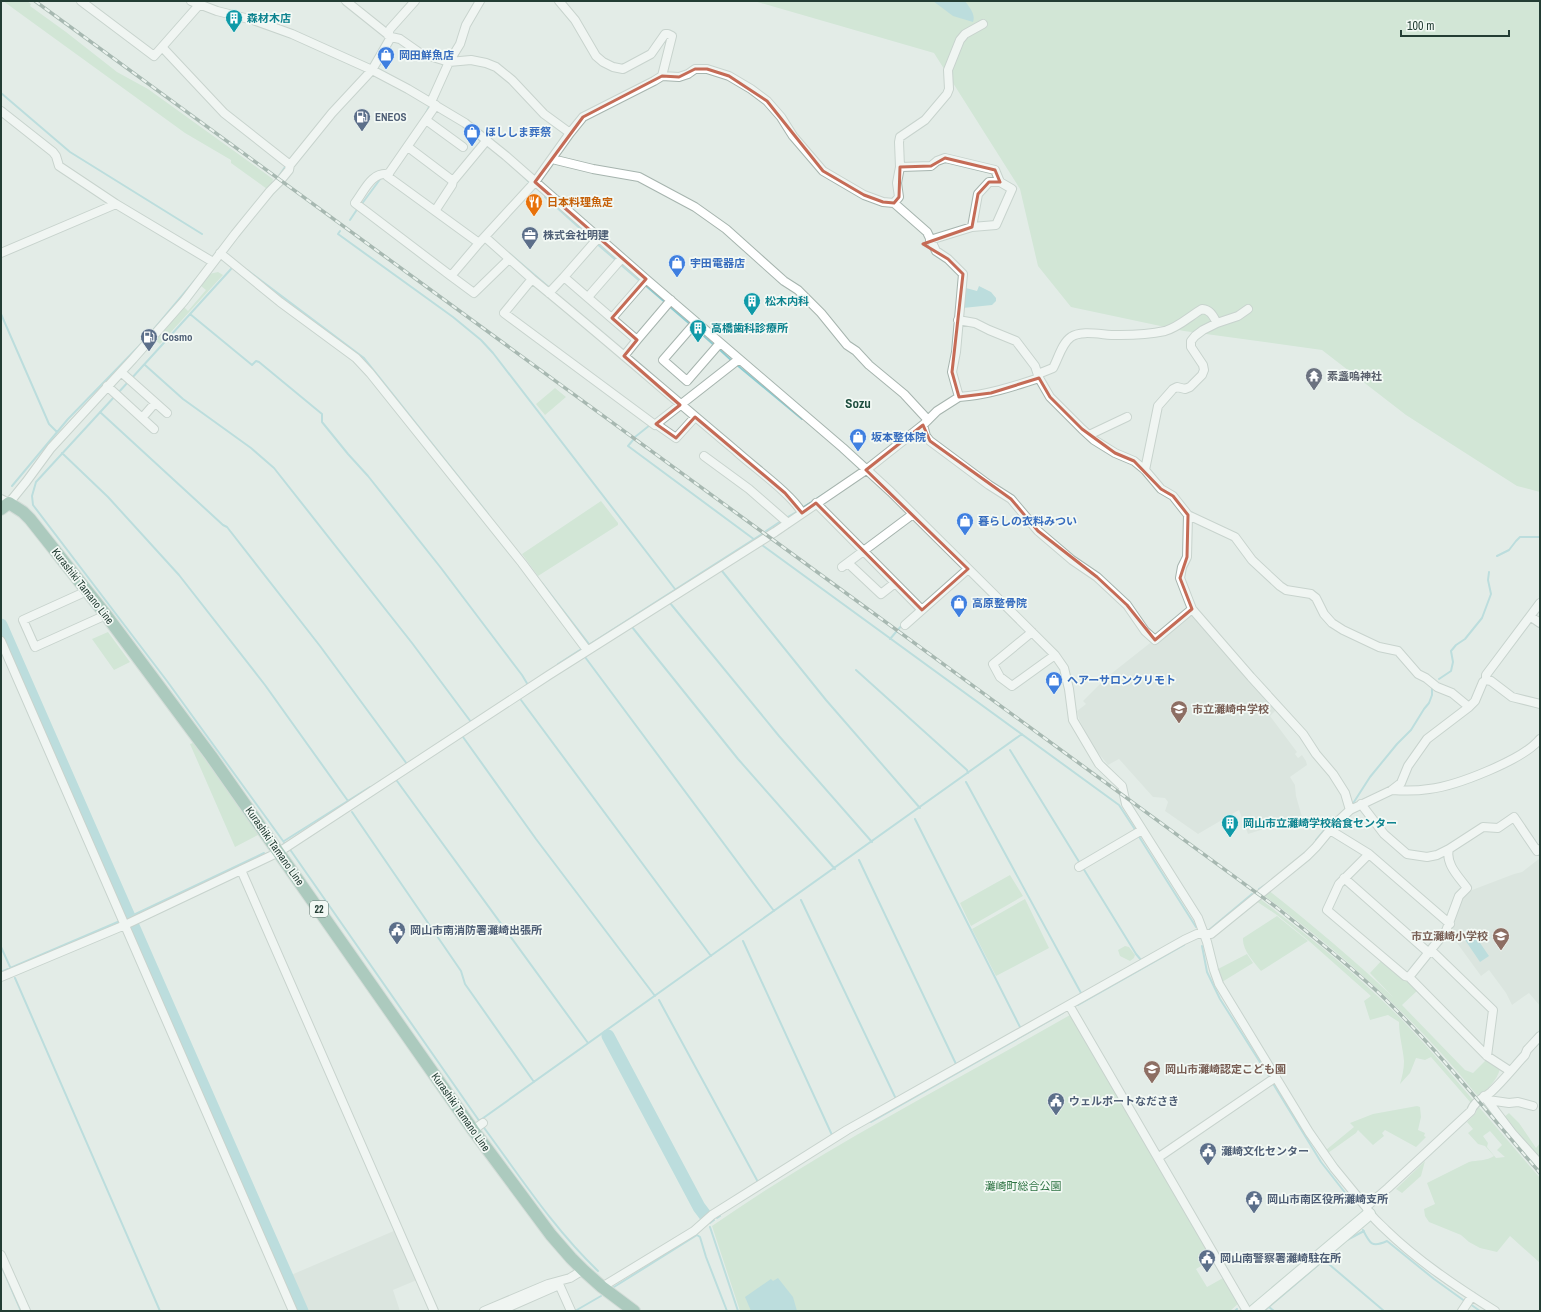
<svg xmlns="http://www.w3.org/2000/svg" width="1541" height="1312" font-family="'Archivo Narrow','Noto Sans JP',sans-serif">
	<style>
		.built { fill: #d1dcd6 }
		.green { fill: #bcddc2; fill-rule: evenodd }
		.water { fill: #8ccbd0 }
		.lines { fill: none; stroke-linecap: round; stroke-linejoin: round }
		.stream { stroke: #8ccbd0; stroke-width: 2 }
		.river { stroke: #8ccbd0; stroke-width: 13 }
		.street-casing { stroke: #a6b4ae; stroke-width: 10 }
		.secondary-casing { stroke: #a1b8ae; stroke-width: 14 }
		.primary-casing { stroke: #c1c9c6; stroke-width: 14 }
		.street { stroke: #fff; stroke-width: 8 }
		.secondary { stroke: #fff; stroke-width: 12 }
		.primary { stroke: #68a08d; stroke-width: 12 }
		.rail-casing { stroke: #5d786f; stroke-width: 3.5 }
		.rail { stroke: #f3f9f5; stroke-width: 2; stroke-dasharray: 6; stroke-linecap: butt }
		.marked { fill: none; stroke: #c56b56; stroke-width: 3; stroke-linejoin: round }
		.labels { text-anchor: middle; stroke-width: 3.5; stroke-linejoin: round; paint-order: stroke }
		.shield { fill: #f3f9f5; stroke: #61756e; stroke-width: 1 }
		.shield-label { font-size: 10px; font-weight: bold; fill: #233d34 }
		.culture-label { font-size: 11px; font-weight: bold; fill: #0d838f; stroke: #f3f9f5; text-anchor: start }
		.shop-label { font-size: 11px; font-weight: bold; fill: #366cbe; stroke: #f3f9f5; text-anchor: start }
		.service-label { font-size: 11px; font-weight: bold; fill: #4e5e75; stroke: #f3f9f5; text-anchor: start }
		.food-label { font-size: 11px; font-weight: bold; fill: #c56008; stroke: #f3f9f5; text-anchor: start }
		.worship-label { font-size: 11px; font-weight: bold; fill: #5b616d; stroke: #f3f9f5; text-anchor: start }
		.street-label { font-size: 11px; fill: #233d34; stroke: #f3f9f5 }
		.education-label { font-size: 11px; font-weight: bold; fill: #785e54; stroke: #f3f9f5; text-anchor: start }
		.park-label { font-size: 11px; fill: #2e7343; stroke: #f3f9f5 }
		.quarter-label { font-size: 13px; font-weight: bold; fill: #1f4f3f; stroke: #f3f9f5 }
	</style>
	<rect width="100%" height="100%" fill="#e3ece7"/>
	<path class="built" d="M1190,614L1194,615L1277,709L1270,716L1297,752L1295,754L1298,758L1302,755L1306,761L1307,765L1290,777L1295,785L1296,796L1302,817L1248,834L1239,810L1198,834L1165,811L1168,802L1165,798L1153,797L1119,759L1108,765L1091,744L1079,719L1077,711L1086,704L1083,701L1107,677L1150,643L1154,644Z
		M1540,858V1006L1529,993L1512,1005L1506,993L1489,970L1481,976L1449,932L1460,899L1465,894L1472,890L1514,874L1522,872Z
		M396,1230L417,1280L393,1290L400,1311H306L291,1275Z"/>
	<path class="green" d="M3,1H27L31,4L30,6L66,32L117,72L148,89L273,179L272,183L267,189L231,163V160L185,133Z
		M754,1H1540V492L1517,486L1406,415L1322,350L1184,331L1071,307L1038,266L1020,189L934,53Z
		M218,272L223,275L160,344L155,340L209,274ZM201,286L206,290L188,311L184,307Z
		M555,388L566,397L545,415L536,404Z
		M601,501L618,523V525L538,576L522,554Z
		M108,632L130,662L114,670L92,639Z
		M193,743L260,834L235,847L190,744Z
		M1010,875L1023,896L971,926L960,903Z
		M1268,890C1311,924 1353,959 1393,997L1370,973L1383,959L1418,990L1402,1005L1465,1070L1473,1073L1487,1059L1500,1069C1497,1080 1488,1089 1479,1096L1476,1094C1415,1018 1341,952 1262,894Z
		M1259,898C1310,937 1361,977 1405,1023C1429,1048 1451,1074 1474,1101L1471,1103L1431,1057L1425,1060L1416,1058L1410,1073L1400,1084C1402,1077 1404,1069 1404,1061C1403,1048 1399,1036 1399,1022L1388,1015L1370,1020L1364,1001L1371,996L1309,941L1277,915L1256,901Z
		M1025,899L1049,948L996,976L972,929Z
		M1277,916L1308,941L1261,971C1254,962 1242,950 1243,938Z
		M1125,946L1129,947L1135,955L1134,958L1130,961L1120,956L1118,950Z
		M1247,954L1253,963L1222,982L1218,969Z
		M1070,1015L1213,1259L1196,1269L1207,1287L1223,1278L1239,1303L1230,1311H740L712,1226C825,1147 950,1084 1070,1015Z
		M1417,1106L1420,1107L1421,1117L1418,1130L1425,1133L1424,1136L1426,1137L1416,1147L1385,1130L1382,1133L1384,1136L1373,1145L1358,1130L1356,1133L1328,1153L1326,1150L1354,1127L1350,1123L1373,1114Z
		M1479,1107L1540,1178V1263L1510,1236L1497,1252L1480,1248L1469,1242L1461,1235L1429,1222L1425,1216L1424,1209L1435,1204L1427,1183L1469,1162C1477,1160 1487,1161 1494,1156L1485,1146L1478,1144L1468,1133L1473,1129L1467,1122L1476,1113L1477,1108ZM1490,1131L1502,1145L1497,1150L1505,1157L1496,1158L1487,1147L1488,1143L1483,1136Z
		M1509,1113L1519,1123L1536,1148L1540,1143V1157L1537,1156L1504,1117Z
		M1425,1161L1421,1176L1402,1193L1396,1189Z"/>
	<path class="water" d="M933,1H965C969,7 976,14 973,22L953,16Z
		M979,286L991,292L996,298V301L992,305L963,308L966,288L977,291Z
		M1474,934L1489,956L1480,962L1465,940Z
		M778,1278L793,1297L797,1311H751L745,1297L771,1279L773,1281Z"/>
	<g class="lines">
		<path class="stream" d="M1,93L70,152L202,234
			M425,115L429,107
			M279,176L285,167
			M523,176L529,182
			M545,197L593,240
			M361,205L381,178
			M350,220L358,208
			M340,231L338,234L453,317L481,340L493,353L675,589
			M596,243L617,261
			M510,254L551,289
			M620,264L641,282
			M247,270L364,358L488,514
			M645,285L666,303
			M669,306L691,325
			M1,314L49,424L57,432
			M190,314L252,365L256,361L259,362L322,414V422L348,454L368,476L441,568L503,650L522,675L528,685
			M695,328L715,346
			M149,335L196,279
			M719,349L732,361
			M145,365L183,399L251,448L274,468L412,643L471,722
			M737,365L802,419
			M131,379L231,269
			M118,393L128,382
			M115,396L36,482L32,496L33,505L167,681L286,845
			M100,412L223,525L227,527L320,646L407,764
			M635,437L650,425
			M633,440L628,446L755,540
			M62,453L108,497L179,575L265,685L348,801
			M12,486L68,419L141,344
			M802,508L832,489
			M786,518L798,511
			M766,531L781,521
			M762,545L1119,805L1136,831
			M1497,556L1509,550L1516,541L1520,537H1540
			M722,571L826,700L920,808
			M542,583L589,644
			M670,603L779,736L872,842
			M632,627L738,759L835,869
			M890,639L902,625
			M587,646L762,534
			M585,657L774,911
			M558,664L583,648
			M856,670L967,770L968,773
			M1439,679L1451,671L1453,662L1451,651L1456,645L1465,639L1482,618L1491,594L1488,580L1489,572
			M521,700L711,956
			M463,737L536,839L655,996
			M1010,750L1081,865
			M397,781L588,1043
			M966,782L1081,993
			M1352,805L1370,777L1397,744L1411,730L1424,709L1429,703L1432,695V687
			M352,812L461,971L465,984L534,1082
			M915,819L1021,1029
			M1138,835L1196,927
			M1316,840L1327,827
			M284,841L370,787
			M289,848L480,1122
			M859,860L956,1064
			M1083,868L1136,954L1141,960
			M1259,889L1265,885
			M801,900L896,1099
			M125,919L264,853
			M1209,930L1252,894
			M743,941L832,1135
			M1202,946L1207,972L1220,999L1270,1078
			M1,947L11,969
			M1,972L120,921
			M15,978L160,1311
			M659,1000L758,1182
			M1078,1005L1184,945
			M1272,1082L1321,1162L1350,1199
			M479,1121L1022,734
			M871,1122L1063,1013
			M482,1125C519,1175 553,1228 598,1271
			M717,1218L720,1216
			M710,1223L714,1220
			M710,1227L738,1311
			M1363,1230C1370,1244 1372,1248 1387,1241L1434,1279L1466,1302
			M1347,1240L1364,1231
			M1324,1260L1384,1311
			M1,1265L21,1311
			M614,1287L697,1235L700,1237L706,1257L727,1311
			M1470,1304L1480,1311
			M1269,1307L1274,1311
			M574,1309L575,1311L601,1296
			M1235,1311L1237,1309
			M1264,1311L1330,1255"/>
		<path class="river" d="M1,625L302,1311
			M608,1036L699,1207L705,1215"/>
		<g class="street-casing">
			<path id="street" d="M81,1L154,56L162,47
				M191,1L217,11L253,20L292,34L372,70L408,89L465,123L506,156L646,279L843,448L891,492L1055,655L1064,668L1069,689L1073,720L1099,764L1122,786L1126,804L1198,918L1207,942L1214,970L1219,984L1309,1132L1334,1168L1366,1207C1370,1216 1378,1222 1386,1230C1418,1261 1457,1287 1495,1311
				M346,1L391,37L400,39L420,53L449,62L471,60L486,63L496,67L512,80L544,114L570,133
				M559,1L575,20L596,56L603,62L613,67L623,69L651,54L665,34H668L672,36L662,76
				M199,5L162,47L224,113L290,165
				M388,35L390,29L415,1
				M431,102L449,62L460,44L466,25L480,1
				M436,105L387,176L479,243
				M1,111L53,152L56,156L59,166L116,204L213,262
				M426,120L463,147
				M408,147L453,181
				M552,159L593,169L639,177L695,207L726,229L784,281L798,290L821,313L847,345L856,351L869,365L904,394L928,420
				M900,167L931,166L937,161L945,158L995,170L1000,182L1012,189L996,225L972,227L930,240
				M894,203L899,197L897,183L900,167L899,142L900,137L925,120L947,94L949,89L948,70L960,40L965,34L983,24
				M435,211L452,185L453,181L487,140
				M972,227L978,194L989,182H1000
				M485,237L532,279
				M599,237L564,277L637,340L671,300
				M1,253L116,204
				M220,253L280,302L356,358L370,373L522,563L587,650
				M451,276L474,293L509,259
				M549,293L564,277
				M588,297L622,258
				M612,318L646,279
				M958,320L975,323L989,330L1016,341L1035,366L1039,378L1050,397L1082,429L1094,440L1115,453L1134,461L1145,470L1161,489L1173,496L1188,515L1235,537L1252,560L1280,586L1286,590L1311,594L1316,598L1324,614L1332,623L1343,630L1379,647L1398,651L1418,674L1426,678L1437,687L1452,693L1469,707
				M696,322L663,360L687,381L720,343
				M624,356L637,340
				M121,372L167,413
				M1038,374L1053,368C1058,359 1062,343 1071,337C1082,329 1106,336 1120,335C1135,335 1151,334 1165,331C1179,327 1190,316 1202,309C1211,310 1213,316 1217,323
				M107,386L154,429
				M959,397C987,395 1012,387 1039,378
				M695,417L676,438L656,424L655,425L504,313L532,279C601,335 668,394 736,451C752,466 793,495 802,513
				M142,418L155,403
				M656,424L739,359
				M923,425L926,436L930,441L989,485L1011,499L1038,531L1072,560L1097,577L1127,605L1145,631L1155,640L1192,609
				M1089,435L1127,417
				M704,456L749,489L788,523
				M1145,470L1158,406L1173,389L1177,387L1185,389L1190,387L1202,375L1204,370L1203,365L1191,347V341L1195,336L1203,330L1217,323L1238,316L1248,309
				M1,499L9,503L26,482L51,448L133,359L184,301L235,234L270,191L280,181L289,170L290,165L332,113L372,70L391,37
				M816,503L922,610
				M1188,515L1187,557L1182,567L1180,578L1192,609L1251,677L1303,734L1316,754L1333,774L1345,793L1350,810
				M848,563L881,594L895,583
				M842,567L913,514
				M87,591L23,620L35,647L106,615
				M1531,617L1540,623
				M905,625L968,569
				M1032,632L993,664L1000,677L1012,686L1055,655
				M1,641L293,1311
				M1486,680L1491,681L1512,697L1540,704
				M1392,790C1405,791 1417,791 1429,789C1456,786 1523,760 1540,739
				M1361,804L1384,834L1407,854L1427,857L1437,855L1449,849
				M1330,830L1369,854L1450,924
				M1369,854L1339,884L1327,910L1405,976L1409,977
				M1079,867L1142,830
				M241,870L434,1311
				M1344,878L1429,953
				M1431,950L1493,1010L1487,1056
				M1,977L125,925L279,852L549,675L775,532L866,470L923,425L937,411L959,397L952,372L956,352L963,274L948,259L936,251L927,232L894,203L883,202L864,195L823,171L793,136L781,117L767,101L751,89L729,76L707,69H695L688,74L679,77L662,76L654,81L583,117L570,133L535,182L479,243L451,276L355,203C365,190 371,172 389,174
				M1069,1005L1247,1311
				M1510,1071L1487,1056L1409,977L1446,931L1459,896L1467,888C1459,877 1445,864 1449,849L1483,827L1498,828L1514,817L1537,851L1540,849
				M1484,1096L1512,1133L1540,1164
				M1488,1100L1509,1103L1518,1102L1533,1106
				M473,1130L483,1123
				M1159,1157L1276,1077
				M1366,1207L1388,1188L1471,1111C1474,1101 1484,1098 1491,1092C1503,1081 1514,1067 1525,1055L1527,1050L1540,1036
				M1,1255L26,1311
				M558,1282L571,1311
				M602,1287L694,1231L712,1215L847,1130L1184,940L1197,934H1211L1307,856L1316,847L1335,824L1350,810L1392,790L1401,783L1408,766L1427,739L1469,707L1475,701L1483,682L1486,680V675L1540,603
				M484,1311L548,1284L570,1278L583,1270
				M500,1311L559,1285
				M1462,1311L1472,1296"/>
		</g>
		<g class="secondary-casing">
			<path id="secondary" d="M1254,1311L1369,1214"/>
		</g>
		<g class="primary-casing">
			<path id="primary" d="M1,509L9,503L23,512L30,519L106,615L211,756L473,1130L551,1235L571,1258L583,1270L602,1287L634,1311"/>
		</g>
		<use href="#street" class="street"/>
		<use href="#secondary" class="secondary"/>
		<use href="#primary" class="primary"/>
		<g class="rail-casing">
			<path id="rail" d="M35,1L1276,907C1311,935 1347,963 1380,994C1438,1050 1488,1113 1540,1173"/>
		</g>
		<use href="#rail" class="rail"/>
	</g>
	<path d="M0 0H1541V1312H0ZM695,69H707L729,76L767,101L823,171L864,195L883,202L894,203L899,197L900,167L931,166L945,158L995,170L1000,182H989L978,194L972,227L923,244L948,259L963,274L952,372L959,397L991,393L1039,378L1050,397L1082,429L1115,453L1134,461L1161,489L1173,496L1188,515L1187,557L1180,578L1192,609L1155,640L1127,605L1097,577L1038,531L1011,499L930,441L923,425L866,470L968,569L922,610L816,503L802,513L785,493L695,417L676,438L656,424L680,405L624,356L637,340L612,318L646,279L535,182L583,117L662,76L679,77Z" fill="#e3ece7" fill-opacity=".55" fill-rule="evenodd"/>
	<path class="marked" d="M695,69H707L729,76L767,101L823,171L864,195L883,202L894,203L899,197L900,167L931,166L945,158L995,170L1000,182H989L978,194L972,227L923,244L948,259L963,274L952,372L959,397L991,393L1039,378L1050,397L1082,429L1115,453L1134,461L1161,489L1173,496L1188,515L1187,557L1180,578L1192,609L1155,640L1127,605L1097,577L1038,531L1011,499L930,441L923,425L866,470L968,569L922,610L816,503L802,513L785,493L695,417L676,438L656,424L680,405L624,356L637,340L612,318L646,279L535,182L583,117L662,76L679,77Z"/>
	<defs>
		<g id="building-pin" transform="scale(0.9)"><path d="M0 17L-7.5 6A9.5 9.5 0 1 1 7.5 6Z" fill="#0f9aa8" stroke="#f3f9f5"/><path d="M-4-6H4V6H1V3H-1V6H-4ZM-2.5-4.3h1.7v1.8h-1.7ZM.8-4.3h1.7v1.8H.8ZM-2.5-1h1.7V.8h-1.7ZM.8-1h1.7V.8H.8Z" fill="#fff"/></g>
		<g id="shop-pin" transform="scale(0.9)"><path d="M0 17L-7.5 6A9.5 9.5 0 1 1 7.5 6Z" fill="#3f7fe0" stroke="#f3f9f5"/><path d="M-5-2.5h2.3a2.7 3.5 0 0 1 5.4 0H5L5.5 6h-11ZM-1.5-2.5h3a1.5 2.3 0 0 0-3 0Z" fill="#fff"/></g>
		<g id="fuel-pin" transform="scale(0.9)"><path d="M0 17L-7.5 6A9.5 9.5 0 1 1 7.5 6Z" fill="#5c6f8a" stroke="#f3f9f5"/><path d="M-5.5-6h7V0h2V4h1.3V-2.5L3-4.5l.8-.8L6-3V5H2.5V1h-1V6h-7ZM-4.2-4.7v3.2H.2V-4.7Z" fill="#fff"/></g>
		<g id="restaurant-pin" transform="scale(0.9)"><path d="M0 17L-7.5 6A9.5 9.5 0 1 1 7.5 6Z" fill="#e8710a" stroke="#f3f9f5"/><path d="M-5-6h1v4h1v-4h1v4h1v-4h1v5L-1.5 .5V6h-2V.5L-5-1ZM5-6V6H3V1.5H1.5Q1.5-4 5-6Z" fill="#fff"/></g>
		<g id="office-pin" transform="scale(0.9)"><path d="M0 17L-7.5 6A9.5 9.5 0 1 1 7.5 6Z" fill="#5c6f8a" stroke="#f3f9f5"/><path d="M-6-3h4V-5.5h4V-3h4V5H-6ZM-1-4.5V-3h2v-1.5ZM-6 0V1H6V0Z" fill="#fff"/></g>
		<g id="temple-pin" transform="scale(0.9)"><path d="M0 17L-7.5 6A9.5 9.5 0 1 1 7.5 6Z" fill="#6b7280" stroke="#f3f9f5"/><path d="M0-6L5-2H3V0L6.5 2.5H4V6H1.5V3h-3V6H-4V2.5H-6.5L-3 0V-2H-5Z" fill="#fff"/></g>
		<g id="school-pin" transform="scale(0.9)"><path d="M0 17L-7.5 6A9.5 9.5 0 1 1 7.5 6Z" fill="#8d6e63" stroke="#f3f9f5"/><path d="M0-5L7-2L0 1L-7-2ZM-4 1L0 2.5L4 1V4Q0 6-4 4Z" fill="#fff"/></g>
		<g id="civic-pin" transform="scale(0.9)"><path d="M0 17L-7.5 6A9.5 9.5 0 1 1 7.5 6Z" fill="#5c6f8a" stroke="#f3f9f5"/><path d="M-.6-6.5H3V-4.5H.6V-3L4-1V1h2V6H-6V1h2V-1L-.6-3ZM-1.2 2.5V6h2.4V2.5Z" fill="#fff"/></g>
	</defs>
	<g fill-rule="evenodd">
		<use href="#building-pin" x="234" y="18"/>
		<use href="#shop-pin" x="386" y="55"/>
		<use href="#fuel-pin" x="362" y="117"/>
		<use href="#shop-pin" x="472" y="132"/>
		<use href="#restaurant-pin" x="534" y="202"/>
		<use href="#office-pin" x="530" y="235"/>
		<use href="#shop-pin" x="677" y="263"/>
		<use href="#building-pin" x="752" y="301"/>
		<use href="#building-pin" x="698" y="328"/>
		<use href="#fuel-pin" x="149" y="337"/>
		<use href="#temple-pin" x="1314" y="376"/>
		<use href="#shop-pin" x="858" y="437"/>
		<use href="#shop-pin" x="965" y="521"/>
		<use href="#shop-pin" x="959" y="603"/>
		<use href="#shop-pin" x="1054" y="680"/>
		<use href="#school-pin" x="1179" y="709"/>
		<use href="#building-pin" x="1230" y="823"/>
		<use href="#civic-pin" x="397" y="930"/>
		<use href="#school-pin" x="1501" y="936"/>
		<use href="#school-pin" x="1152" y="1069"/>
		<use href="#civic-pin" x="1056" y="1101"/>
		<use href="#civic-pin" x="1208" y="1151"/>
		<use href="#civic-pin" x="1254" y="1199"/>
		<use href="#civic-pin" x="1207" y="1258"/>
	</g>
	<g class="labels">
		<rect class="shield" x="310" y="901" width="18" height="16" rx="3"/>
		<g class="shield-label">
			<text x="319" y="913">22</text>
		</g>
		<g class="culture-label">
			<text x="247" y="22">森材木店</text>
			<text x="765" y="305">松木内科</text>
			<text x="711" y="332">高橋歯科診療所</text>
			<text x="1243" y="827">岡山市立灘崎学校給食センター</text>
		</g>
		<g class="shop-label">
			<text x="399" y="59">岡田鮮魚店</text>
			<text x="485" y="136">ほししま葬祭</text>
			<text x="690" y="267">宇田電器店</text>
			<text x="871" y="441">坂本整体院</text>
			<text x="978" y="525">暮らしの衣料みつい</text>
			<text x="972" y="607">高原整骨院</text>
			<text x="1067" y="684">ヘアーサロンクリモト</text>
		</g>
		<g class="service-label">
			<text x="375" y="121">ENEOS</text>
			<text x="543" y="239">株式会社明建</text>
			<text x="162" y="341">Cosmo</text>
			<text x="410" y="934">岡山市南消防署灘崎出張所</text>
			<text x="1069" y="1105">ウェルポートなださき</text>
			<text x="1221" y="1155">灘崎文化センター</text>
			<text x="1267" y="1203">岡山市南区役所灘崎支所</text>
			<text x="1220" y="1262">岡山南警察署灘崎駐在所</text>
		</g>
		<g class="food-label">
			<text x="547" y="206">日本料理魚定</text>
		</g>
		<g class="worship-label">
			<text x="1327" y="380">素盞嗚神社</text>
		</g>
		<g class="street-label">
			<text transform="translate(83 586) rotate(52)" y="4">Kurashiki Tamano Line</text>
			<text transform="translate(275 846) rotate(55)" y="4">Kurashiki Tamano Line</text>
			<text transform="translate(461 1112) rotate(55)" y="4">Kurashiki Tamano Line</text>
		</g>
		<g class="education-label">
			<text x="1192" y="713">市立灘崎中学校</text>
			<text x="1488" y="940" text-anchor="end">市立灘崎小学校</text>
			<text x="1165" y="1073">岡山市灘崎認定こども園</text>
		</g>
		<g class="park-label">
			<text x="1023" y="1190">灘崎町総合公園</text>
		</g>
		<g class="quarter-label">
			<text x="858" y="408">Sozu</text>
		</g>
	</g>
	<rect width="1541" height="1312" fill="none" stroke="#233d34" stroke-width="4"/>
	<path d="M1401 30v6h108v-6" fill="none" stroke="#233d34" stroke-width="2"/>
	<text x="1407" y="30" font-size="12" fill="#233d34" stroke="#f3f9f5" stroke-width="3" paint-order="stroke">100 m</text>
</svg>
